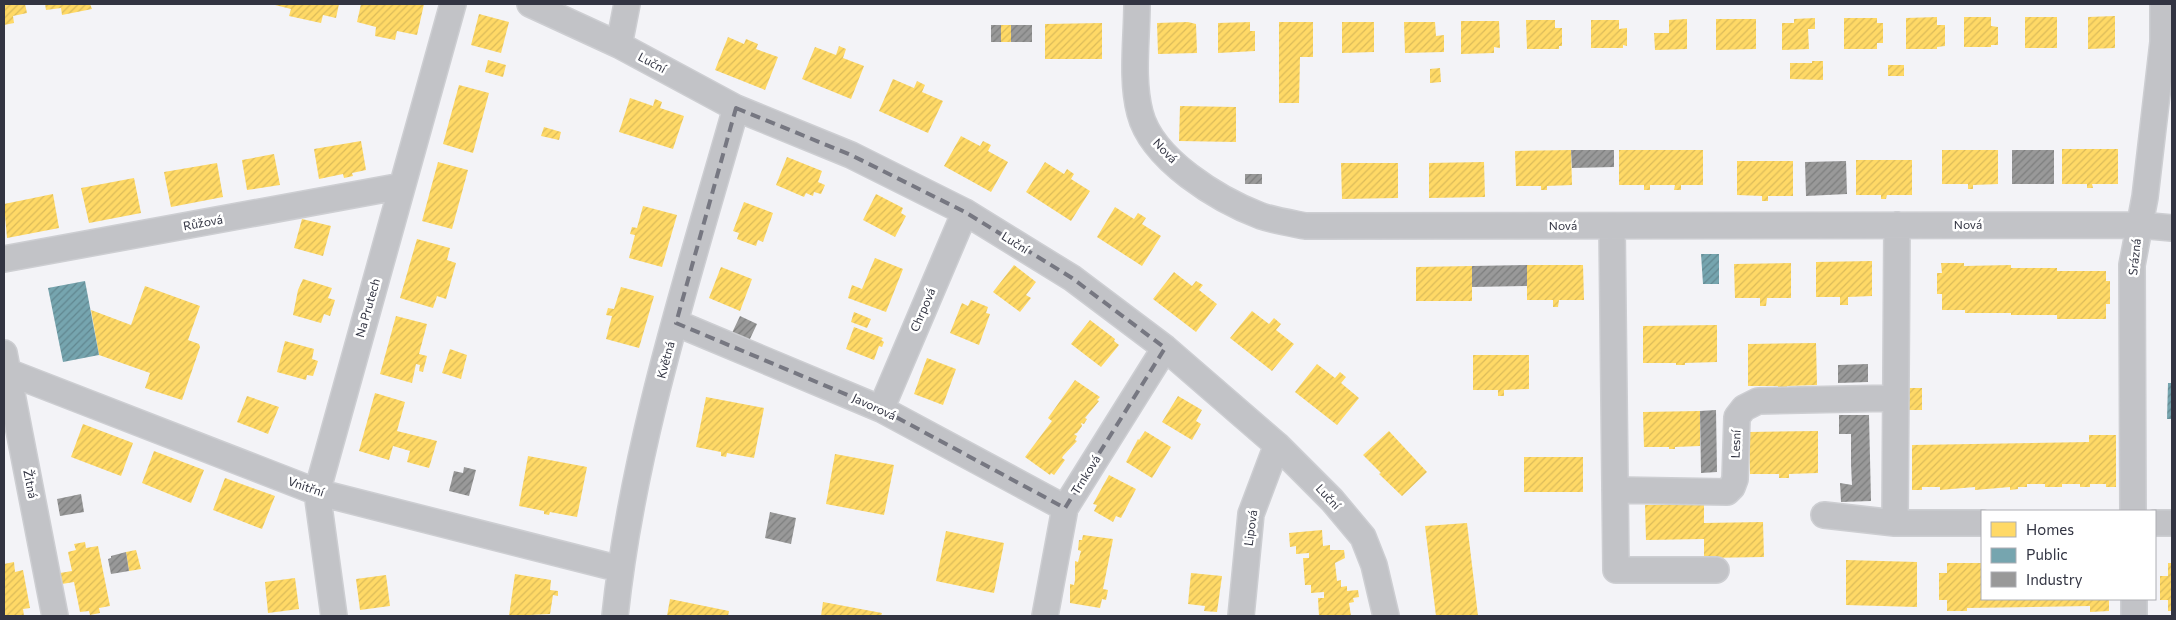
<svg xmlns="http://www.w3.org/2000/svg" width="2176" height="620" font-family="Commissioner,sans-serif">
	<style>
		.homes { fill: url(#homes-hatch) }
		.public { fill: url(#public-hatch) }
		.industry { fill: url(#industry-hatch) }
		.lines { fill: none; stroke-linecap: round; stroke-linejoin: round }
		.minor-casing { stroke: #cdced2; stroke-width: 28 }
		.minor { stroke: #c2c3c7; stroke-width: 25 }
		.marked { fill: none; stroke: #767781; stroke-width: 4; stroke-dasharray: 10 6; stroke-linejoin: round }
		.labels { text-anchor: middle; stroke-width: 5; stroke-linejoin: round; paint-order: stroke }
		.street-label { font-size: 12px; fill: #323442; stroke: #fff }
	</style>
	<defs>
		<pattern id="homes-hatch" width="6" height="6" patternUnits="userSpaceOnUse" patternTransform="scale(1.25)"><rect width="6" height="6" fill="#ffd966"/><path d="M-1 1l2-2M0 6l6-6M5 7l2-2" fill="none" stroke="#dbbb5a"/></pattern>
		<pattern id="public-hatch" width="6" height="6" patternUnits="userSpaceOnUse" patternTransform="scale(1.25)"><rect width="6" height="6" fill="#76a5af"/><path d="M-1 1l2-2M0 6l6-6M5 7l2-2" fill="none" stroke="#618790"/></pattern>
		<pattern id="industry-hatch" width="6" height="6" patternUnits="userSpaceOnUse" patternTransform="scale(1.25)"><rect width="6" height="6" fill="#999"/><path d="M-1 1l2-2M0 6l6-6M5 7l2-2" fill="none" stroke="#7d7e7e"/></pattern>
	</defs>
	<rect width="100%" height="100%" fill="#f3f3f7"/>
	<path class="homes" d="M4,4H25L27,13L13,16L14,23L4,25Z
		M45,4H90L92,9L62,15L61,8L46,10Z
		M271,4H339L336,18L323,15L321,23L289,16L291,9Z
		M361,4H424L417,35L397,31L395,40L375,36L376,27L357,22Z
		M479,14L509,22L501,53L471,45Z
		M2115,16V48L2088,49V17Z
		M1937,17V25H1945V46L1937,47V49H1906V18Z
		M1964,17H1991V26L1998,27V45H1991V47H1964Z
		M2025,17H2057V48H2025Z
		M1815,18V29H1808L1809,49L1782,50V23H1794V19Z
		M1844,18H1877V23H1883V43H1877V49H1844Z
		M1687,19V49L1655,50L1654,33H1669V20Z
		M1716,19H1756V49L1716,50Z
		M1526,20H1555V28H1562V46H1559V49H1527Z
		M1591,20H1619V29L1627,28V46L1623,45V48H1591Z
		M1461,21H1499L1500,48L1494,47V53L1461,54Z
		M1188,22L1196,24L1197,53L1158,54L1157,23Z
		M1250,22V31H1255V51L1218,53V23Z
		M1279,22H1313V57H1300L1299,103H1279Z
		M1342,22H1374V52L1342,53Z
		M1404,22H1435L1436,36L1444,35V52L1405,53Z
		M1102,23V59H1045V24Z
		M1001,25H1011V42H1001Z
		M728,37L744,44L746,39L758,44L756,49L778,57L765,90L715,70Z
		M839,46L846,49L843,58L864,66L851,99L802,79L815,47L836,55Z
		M488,60L506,65L503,77L485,72Z
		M1812,61H1823V80L1790,79V63H1812Z
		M1888,65H1904V76H1888Z
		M1440,68L1441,82L1430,83V69Z
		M893,79L914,88L917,81L925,85L922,92L943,101L928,133L879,111Z
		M459,85L489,93L473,153L443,144Z
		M630,98L653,106L655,99L662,102L660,108L684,116L673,149L619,132Z
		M1180,106L1236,107V142L1179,141Z
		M544,127L561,132L559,140L541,136Z
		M961,136L980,146L983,141L991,145L988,151L1008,162L991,192L944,166Z
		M361,141L366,170L352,173L353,176L344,178L343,174L319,179L314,149Z
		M2062,149H2118V184H2092L2093,188H2087V184H2062Z
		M1571,150L1572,185L1547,186V190H1541V186H1516L1515,151Z
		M1619,150H1703V185H1681V190H1674L1675,185H1650V190H1644V185H1619Z
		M1942,150H1998V184L1973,185V189H1968V184H1942Z
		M274,154L280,185L247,190L242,160Z
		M787,157L822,171L818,182L825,185L821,194L814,192L813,196L806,193L804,197L776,185Z
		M1856,160H1912V195H1887L1886,199H1881V195H1856Z
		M1737,161H1793V196H1768V201H1762V196L1737,195Z
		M438,162L468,170L452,229L422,221Z
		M1045,162L1064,174L1067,169L1074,174L1071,179L1090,191L1071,221L1026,192Z
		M1484,162L1485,197L1429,198V163Z
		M217,163L223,197L171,207L164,172Z
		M1341,163H1398V198L1342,199Z
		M134,178L141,213L89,223L81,188Z
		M53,194L59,228L7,238L4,204Z
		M876,194L903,208L901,213L906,216L895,237L863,220Z
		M744,202L773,213L763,242L758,240L756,246L737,239L739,233L733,231Z
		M643,206L677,215L662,267L629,258L635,235L630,234L632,227L637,228Z
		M1115,207L1134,219L1138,213L1146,218L1142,224L1161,236L1142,266L1097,237Z
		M302,219L331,226L323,256L294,248Z
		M417,239L450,248L447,260L456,263L446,299L437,296L433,308L400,298Z
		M875,258L903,269L886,312L848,298L852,285L862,289Z
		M1872,261V296L1848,297V305H1840V297H1816V262Z
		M1791,263V298H1767L1766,306H1760V298H1735L1734,264Z
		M1941,263H1964V266L2011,265V268H2057V271H2106V281H2110V304H2106V319H2057V315H2011V313H1965V310H1942V294H1937V273H1942Z
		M1014,265L1036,282L1026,295L1031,298L1020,312L993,292Z
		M1527,265H1583L1584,300H1559L1558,307H1553V300H1527Z
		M1472,266V301H1416V267Z
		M721,267L752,279L740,311L709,298Z
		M1174,272L1192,286L1196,281L1203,285L1199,290L1217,304L1196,332L1153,299Z
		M303,279L332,288L328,298L335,300L330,316L324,314L321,323L293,315L298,290Z
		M145,286L200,306L188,340L199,344L200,347L182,400L145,388L150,373L99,355L91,310L131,325Z
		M621,287L654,296L639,348L606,339L612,316L606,315L608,308L614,309Z
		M971,300L988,307L986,313L990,314L979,345L950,333L962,303L968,306Z
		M1252,311L1269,324L1274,318L1281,324L1276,330L1294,344L1272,371L1230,338Z
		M854,312L871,319L867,328L851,322Z
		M396,316L427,324L419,354L427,356L423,372L419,371L420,365L416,364L412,383L380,374Z
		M1090,320L1115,339L1114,341L1119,345L1101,367L1071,344Z
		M1717,325V362L1685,363V365H1676V363H1643V326Z
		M854,327L883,338L881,340L884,342L882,347L879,346L874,360L846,349Z
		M285,341L314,349L312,359L318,361L313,376L307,375L306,380L277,372Z
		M1816,343L1817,385L1787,386V390L1778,391V386H1748V344Z
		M450,349L467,355L461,379L442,373Z
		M1473,355H1529V389L1504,390V396H1498V390H1473Z
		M927,358L956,369L943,405L914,394Z
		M1317,364L1335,378L1340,372L1346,377L1341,383L1359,398L1337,425L1295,392Z
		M1075,380L1100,397L1097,400L1099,401L1085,418L1087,419L1084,424L1081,423L1082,426L1077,433L1074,434L1077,436L1075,440L1077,441L1063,456L1062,458L1065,460L1054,475L1051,473L1050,475L1025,457L1052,421L1048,418Z
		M1902,388H1922V410H1903Z
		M375,393L405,402L397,431L437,441L429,468L407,462L410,451L393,446L389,460L359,451Z
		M247,396L279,407L268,434L237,422Z
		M1178,396L1202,410L1196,421L1201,424L1192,440L1162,422Z
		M706,397L764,408L754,458L727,453L726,457L721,456V452L696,447Z
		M1700,411V446L1675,447V449H1669V447H1644L1643,412Z
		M83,424L133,443L121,476L71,457Z
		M1145,431L1171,447L1152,478L1126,462L1138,439L1139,440Z
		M1389,431L1427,472L1402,496L1379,474L1381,473L1363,455Z
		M1818,431V473L1789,474V478H1779V474H1750L1749,432Z
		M2089,435H2116V487H2106V484H2090V487H2080V484H2062V487H2045V484H2027V487H2018V489L2010,490V487L1975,490V487L1940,490V487H1922V490H1912V445L2089,442Z
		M154,451L204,470L191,503L142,483Z
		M835,454L894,465L884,515L826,504Z
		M528,456L587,467L577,517L550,512L549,515L544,514V511L519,506Z
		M1524,457H1583V492H1524Z
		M1109,475L1136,489L1121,518L1116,516L1113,522L1094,511L1097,505L1093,504Z
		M225,478L275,496L262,529L213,510Z
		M1645,505H1704V523L1763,522L1764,557L1704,558V539L1646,540Z
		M1467,523L1478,616H1436L1425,526Z
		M1322,530L1323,546L1330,545V550H1344L1345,558L1335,563L1337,581L1341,580V587L1347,586V591L1358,590L1359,597L1353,598L1354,602L1349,603L1351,616H1319L1318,598H1324V592L1311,593V585H1305L1303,558H1309V553L1296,554V546L1290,547L1289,533Z
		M946,531L1004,543L994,593L936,581Z
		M1083,535L1113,539L1103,589L1108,590L1106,600L1102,599L1100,608L1070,603V584L1074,585L1075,580V561L1078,562L1081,551L1078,550L1079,540H1082Z
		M85,542L86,548L98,546L110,606L99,608L100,613L90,615L89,611L80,612L74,582L62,584L60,573L72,571L68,552L76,550L74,544Z
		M136,550L141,569L129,571L126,552Z
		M1846,560L1917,562V607L1846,605Z
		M14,562L15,572L23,570L30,608L23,609L24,616H4V564Z
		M1947,563H1982V599H2109V611L2090,612V606L1967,608V611H1947V600H1939V573H1947Z
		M2168,563H2172V611H2168V600H2160V576H2168Z
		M1191,573L1222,576L1217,612L1204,611L1205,606L1188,604Z
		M515,574L551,580L550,590L558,591V596L553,595L550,614L509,616Z
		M386,575L390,606L360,610L356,579Z
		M295,578L299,609L268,613L265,582Z
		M670,599L729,611L728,616H667Z
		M823,602L882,613L881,616H821Z"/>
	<path class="public" d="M1701,254H1719V284H1703Z
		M85,281L99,355L63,362L48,288Z
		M2168,383H2172V419H2167Z"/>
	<path class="industry" d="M991,25H1001V42H991Z
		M1011,25H1032V42H1011Z
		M1571,150H1614V167L1572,168Z
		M2012,150H2054V184H2012Z
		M1846,161L1847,194L1806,196L1805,162Z
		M1245,174H1262V184H1245Z
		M1527,265V286L1472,287V266Z
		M740,316L757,324L749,341L732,333Z
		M1868,364V382L1838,383V365Z
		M1716,410L1717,472L1701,473L1700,411Z
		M1839,415H1869L1871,501L1841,502L1840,483L1852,485L1851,464V434H1839Z
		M464,467L476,470L469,496L449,491L454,471L463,473Z
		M81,494L84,512L60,516L57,499Z
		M770,512L796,518L791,544L765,538Z
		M126,552L129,571L111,574L108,559L111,558V556Z"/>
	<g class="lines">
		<g class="minor-casing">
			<path id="minor" d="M530,4L619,45L736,108L851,155L965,212L1072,278L1165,348L1277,445L1332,500L1363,537L1374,565L1386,616
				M1137,4C1137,39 1131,79 1140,113C1152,160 1219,200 1261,216C1276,221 1290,223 1306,226L2139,225L2172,228
				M619,45L627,4
				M1612,226L1616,570H1716
				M4,259L402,186
				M676,323L881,409L1065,508
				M4,353L55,616
				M4,373L8,372L317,492L620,569
				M881,409L965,212
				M1615,490L1727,492L1732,487L1735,479L1737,417L1744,408L1758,401L1896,398
				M2133,511L2132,265L2145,197L2163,42V4
				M1824,515L1895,523H1982
				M1895,523L1897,225
				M2155,523H2172
				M2134,599V616
				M334,616L317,492L453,4
				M615,616C633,444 689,274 736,108
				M1045,616L1065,508L1165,348
				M1241,616L1251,514L1277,445"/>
		</g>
		<use href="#minor" class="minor"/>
	</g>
	<path class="marked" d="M736,108L851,155L965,212L1072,278L1165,348L1065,508L881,409L676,323Z"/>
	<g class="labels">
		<g class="street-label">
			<text transform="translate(652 63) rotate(28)" y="4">Luční</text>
			<text transform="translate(1165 151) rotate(46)" y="4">Nová</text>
			<text transform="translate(203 223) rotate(-10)" y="4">Růžová</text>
			<text x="1968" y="229">Nová</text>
			<text x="1563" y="230">Nová</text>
			<text transform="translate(1015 243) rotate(32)" y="4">Luční</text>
			<text transform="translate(2135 257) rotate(-84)" y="4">Srázná</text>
			<text transform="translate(368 308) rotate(-74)" y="4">Na Prutech</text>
			<text transform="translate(923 310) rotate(-67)" y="4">Chrpová</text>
			<text transform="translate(666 360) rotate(-75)" y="4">Květná</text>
			<text transform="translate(874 407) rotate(25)" y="4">Javorová</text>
			<text transform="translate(1736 444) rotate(-88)" y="4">Lesní</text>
			<text transform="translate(1086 475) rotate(-58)" y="4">Trnková</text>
			<text transform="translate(30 484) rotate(79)" y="4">Žitná</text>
			<text transform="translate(306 487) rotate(19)" y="4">Vnitřní</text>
			<text transform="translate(1328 497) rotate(47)" y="4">Luční</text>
			<text transform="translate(1251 528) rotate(-82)" y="4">Lipová</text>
		</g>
	</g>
	<rect width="2176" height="620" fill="none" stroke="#323442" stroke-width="10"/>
	<rect x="1981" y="510" width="175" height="90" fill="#ffffff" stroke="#adaeb3"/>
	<rect x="1991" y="522" width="25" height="15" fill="#ffd966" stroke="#adaeb3"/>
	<text x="2026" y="535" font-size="15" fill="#323442">Homes</text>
	<rect x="1991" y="548" width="25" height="15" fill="#76a5af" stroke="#adaeb3"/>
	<text x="2026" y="560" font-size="15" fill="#323442">Public</text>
	<rect x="1991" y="572" width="25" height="15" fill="#999999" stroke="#adaeb3"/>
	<text x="2026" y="585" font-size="15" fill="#323442">Industry</text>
</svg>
